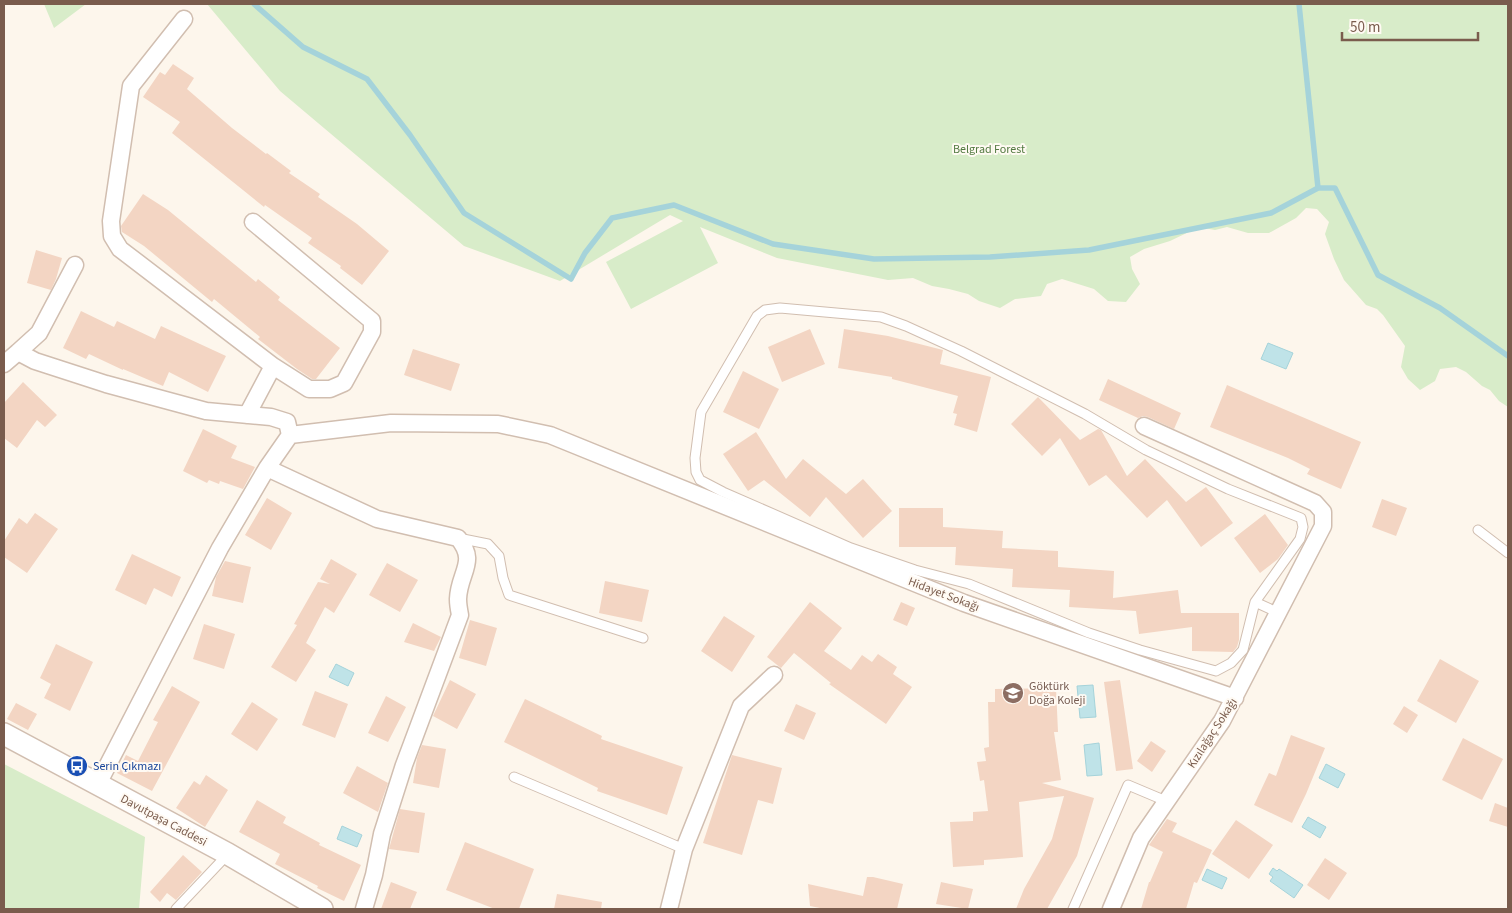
<svg xmlns="http://www.w3.org/2000/svg" width="1512" height="913" font-family="'Source Sans 3',sans-serif">
	<style>
		.green { fill: #d8ecc9 }
		.water { fill: #bfe3e8; stroke: #a5d3da }
		.lines { fill: none; stroke-linecap: round; stroke-linejoin: round }
		.stream { stroke: #a5d3da; stroke-width: 5.5 }
		.building { fill: #f3d5c3 }
		.service-casing { stroke: #d1beb0; stroke-width: 11 }
		.minor-casing { stroke: #d1beb0; stroke-width: 19 }
		.tertiary-casing { stroke: #d1beb0; stroke-width: 24 }
		.service { stroke: #fff; stroke-width: 9 }
		.minor { stroke: #fff; stroke-width: 16 }
		.tertiary { stroke: #fff; stroke-width: 21 }
		.labels { text-anchor: middle; stroke-width: 4; stroke-linejoin: round; paint-order: stroke }
		.park-label { font-size: 12px; fill: #537a41; stroke: #fffaf3 }
		.street-label { font-size: 12px; fill: #7a5c4d; stroke: #fffaf3 }
		.education-label { font-size: 12px; fill: #785e54; stroke: #fffaf3; text-anchor: start }
		.transit-label { font-size: 12px; fill: #164399; stroke: #fffaf3; text-anchor: start }
	</style>
	<rect width="100%" height="100%" fill="#fdf6ec"/>
	<path class="green" d="M44,4H86L54,28Z
		M207,4H1508V407L1499,401L1490,390L1482,386L1466,372L1456,367L1440,369L1435,381L1420,390L1408,379L1401,367L1405,346L1383,315L1377,309L1366,305L1344,280L1334,259L1325,234L1329,222L1317,209L1306,208L1296,218L1269,233H1248L1227,227L1215,230L1204,228L1193,230L1170,241L1144,249L1130,257L1132,269L1140,284L1126,302L1108,301L1094,289L1062,279L1047,284L1041,296L1015,299L1000,308L979,301L968,294L949,289L932,286L913,278L888,280L777,258L700,227L718,263L631,309L606,262L683,221L670,215L560,281L464,246L280,91Z
		M4,764L145,837L139,909H4Z"/>
	<path class="water" d="M1268,343L1293,353L1286,369L1261,359Z
		M336,664L354,673L348,686L329,677Z
		M1093,685L1096,717L1080,718L1077,686Z
		M1099,743L1102,775L1087,776L1084,745Z
		M1326,764L1345,774L1338,788L1319,778Z
		M1308,817L1326,827L1320,838L1302,827Z
		M342,826L362,835L357,847L337,839Z
		M1273,868L1277,871L1279,869L1303,885L1294,898L1270,881L1273,877L1269,874Z
		M1207,869L1227,878L1222,889L1202,880Z"/>
	<g class="lines">
		<path class="stream" d="M254,4L303,47L367,79L410,135L464,213L571,279L585,253L612,218L674,205L773,244L874,259L990,257L1089,250L1271,213L1318,188H1335L1378,275L1440,308L1508,356
			M1299,4L1318,188"/>
	</g>
	<path class="building" d="M173,64L194,78L187,89L232,128L266,154L267,153L291,171L289,173L320,194L318,197L357,224L389,251L362,285L340,268L341,266L308,243L312,238L265,205L264,207L172,133L180,122L143,97L160,72L165,75Z
		M143,194L168,210L256,282L258,279L280,297L278,300L340,348L316,379H312L297,369L258,339L260,337L214,299L212,302L144,246L122,232L121,226Z
		M36,250L62,258L56,279L51,290L27,283Z
		M81,311L114,327L117,321L155,339L161,326L226,356L208,392L169,372L163,386L123,369V370L89,354L86,359L63,348Z
		M810,329L825,364L782,382L768,347Z
		M844,329L888,336L943,350L940,364L991,377L977,432L954,425L957,414L953,413L958,396L892,379V377L838,368Z
		M413,349L460,364L451,391L404,375Z
		M743,371L779,389L759,429L723,412Z
		M1108,379L1181,413L1174,429L1148,417L1143,416L1138,418L1099,400Z
		M23,382L57,415L45,427L37,420L17,448L4,438V403Z
		M1227,385L1361,442L1341,489L1307,474L1310,469L1288,458L1210,427Z
		M1038,397L1080,440L1098,429L1101,430L1127,476L1145,459L1186,502L1206,487L1233,523L1201,547L1167,500L1147,518L1106,475L1089,486L1060,438L1042,456L1011,424Z
		M203,429L237,446L231,458L255,467L243,489L220,481L219,484L209,480L207,483L183,471Z
		M756,432L786,479L803,459L846,494L863,479L892,511L863,538L826,497L810,517L764,480L748,491L723,454Z
		M267,498L292,513L271,550L245,535Z
		M1382,499L1407,508L1396,536L1372,527Z
		M899,508H943V527L1003,531L1002,548L1058,551V567L1114,571L1113,598L1178,590L1181,613H1239V640L1237,647L1233,652L1192,651V627L1139,634L1136,611L1069,607L1070,590L1012,587L1013,569L955,565L956,547H899Z
		M35,513L58,529L27,573L4,557V541L19,518L27,524Z
		M1265,514L1288,545L1278,559L1260,573L1234,538Z
		M132,554L181,577L172,597L154,588L146,605L115,590Z
		M331,559L357,574L334,613L325,607L306,643L316,650L296,682L271,667L297,625L294,624L318,582L330,584L320,579Z
		M225,561L251,567L243,603L212,596L216,577Z
		M387,563L418,580L400,612L369,595Z
		M605,581L649,590L642,622L599,613Z
		M810,602L842,628L824,651L851,670L862,655L872,662L878,654L897,667L893,674L912,687L886,724L829,684L831,683L794,653L781,668L767,657Z
		M901,602L915,608L907,626L893,620Z
		M724,616L755,636L732,672L701,651Z
		M470,620L497,628L486,666L459,658Z
		M413,623L441,637L434,651L404,642Z
		M204,624L235,634L224,669L193,659Z
		M56,644L93,662L70,711L44,698L51,684L40,678Z
		M1440,659L1479,681L1456,723L1417,701Z
		M450,680L476,694L457,729L433,716Z
		M1120,680L1133,769L1116,771L1104,682Z
		M172,686L200,702L152,791L117,773L126,755L138,761L158,722L153,720Z
		M1056,688L1058,732H1054L1061,780L1042,783L1094,798L1077,856L1047,909H1016L1024,889L1052,839L1064,796L1019,802L1023,857L984,860V865L953,867L950,822L973,821V812L988,811L984,780L980,781L977,762L986,761L984,748L989,747L988,702H995V689Z
		M315,691L348,704L335,738L302,725Z
		M386,696L406,707L388,742L368,733Z
		M525,699L602,736L601,739L683,767L667,815L597,791L598,788L504,742Z
		M252,702L278,719L257,751L231,734Z
		M16,703L37,714L28,730L7,719Z
		M796,704L816,713L804,740L784,731Z
		M1404,706L1418,715L1407,733L1393,724Z
		M1291,735L1325,748L1306,794L1292,823L1254,805L1269,773L1276,776Z
		M1463,738L1503,759L1482,800L1442,780Z
		M1151,741L1166,751L1152,772L1137,761Z
		M422,745L446,749L439,788L413,783L417,758Z
		M732,755L782,768L773,804L758,800L742,855L703,843Z
		M357,766L388,783L378,812L343,793Z
		M206,775L228,790L205,827L176,808L194,781L200,785Z
		M257,800L286,817L283,823L320,843L319,845L361,865L344,901L317,888L318,886L275,864L280,854L239,832Z
		M1495,803L1508,808V827L1489,821Z
		M400,809L425,813L419,853L389,849Z
		M1167,819L1177,823L1172,832L1212,850L1197,883L1194,882L1186,909H1141L1149,882H1150L1163,852L1149,845Z
		M1236,820L1273,845L1249,879L1212,854Z
		M465,842L534,869L519,909H495L446,890Z
		M183,855L202,872L176,900L167,893L160,902L150,892Z
		M1325,858L1347,873L1329,900L1307,885Z
		M867,877H873L903,884L897,909H825L810,906L808,884L863,896Z
		M391,882L417,892L410,909H381Z
		M941,882L973,889L968,909L936,904Z
		M557,894L602,902L601,909H554Z"/>
	<g class="lines">
		<g class="service-casing">
			<path id="service" d="M780,308L881,317L906,326L961,351L1085,414L1146,450L1228,489L1301,518L1303,527L1300,539L1255,602L1243,650L1231,663L1216,671L1140,650L1089,633L969,584L915,570L851,548L723,492L700,480L696,472L695,458L701,412L757,316L765,310Z
				M1478,530L1508,553
				M458,538L488,544L499,556L503,578L509,595L643,638
				M1255,602L1279,613
				M514,777L684,849
				M176,909L228,854
				M1073,909L1128,785L1166,801"/>
		</g>
		<g class="minor-casing">
			<path id="minor" d="M184,19L131,86L111,221L112,236L120,249L273,366L247,415
				M253,222L372,321V332L344,383L330,389H309L273,366
				M18,352L39,333L75,265
				M4,364L18,352L35,361L106,384L206,411L271,417L287,422L290,435L267,468L220,548L98,784
				M290,435L391,423L498,424L550,435L964,603L1235,698
				M267,468L377,519L458,538C478,562 459,572 458,599C458,604 459,610 460,615L404,765L382,834L374,875L364,909
				M669,909L684,849L741,706L774,675
				M1111,909L1141,838L1222,721L1323,526V512L1315,503L1144,426"/>
		</g>
		<g class="tertiary-casing">
			<path id="tertiary" d="M4,734L228,854L322,909"/>
		</g>
		<use href="#service" class="service"/>
		<use href="#minor" class="minor"/>
		<use href="#tertiary" class="tertiary"/>
	</g>
	<defs>
		<g id="school-disc" transform="scale(1.125)"><circle r="9.5" fill="#8d6e63" stroke="#fffaf3"/><path d="M0-5L7-2L0 1L-7-2ZM-4 1L0 2.5L4 1V4Q0 6-4 4Z" fill="#fff"/></g>
		<g id="bus-disc" transform="scale(1.125)"><circle r="9.5" fill="#1a4fb4" stroke="#fffaf3"/><path d="M-5-6H5V4H4V6H2V4H-2V6H-4V4H-5ZM-3.5-4V0h7V-4ZM-3.5 1.2v1.5H-2V1.2ZM2 1.2v1.5H3.5V1.2Z" fill="#fff"/></g>
	</defs>
	<g fill-rule="evenodd">
		<use href="#school-disc" x="1013" y="693"/>
		<use href="#bus-disc" x="77" y="766"/>
	</g>
	<g class="labels">
		<g class="park-label">
			<text x="989" y="153">Belgrad Forest</text>
		</g>
		<g class="street-label">
			<text transform="translate(944 594) rotate(21)" y="4">Hidayet Sokağı</text>
			<text transform="translate(1212 733) rotate(-57)" y="4">Kızılağaç Sokağı</text>
			<text transform="translate(164 820) rotate(28)" y="4">Davutpaşa Caddesi</text>
		</g>
		<g class="education-label">
			<text x="1029" y="690">Göktürk<tspan x="1029" dy="14">Doğa Koleji</tspan></text>
		</g>
		<g class="transit-label">
			<text x="93" y="770">Serin Çıkmazı</text>
		</g>
	</g>
	<rect width="1512" height="913" fill="none" stroke="#7a5c4d" stroke-width="10"/>
	<path d="M1342 32v8h136v-8" fill="none" stroke="#7a5c4d" stroke-width="2.5"/>
	<text x="1350" y="32" font-size="15" fill="#7a5c4d" stroke="#fffaf3" stroke-width="4" paint-order="stroke">50 m</text>
</svg>
